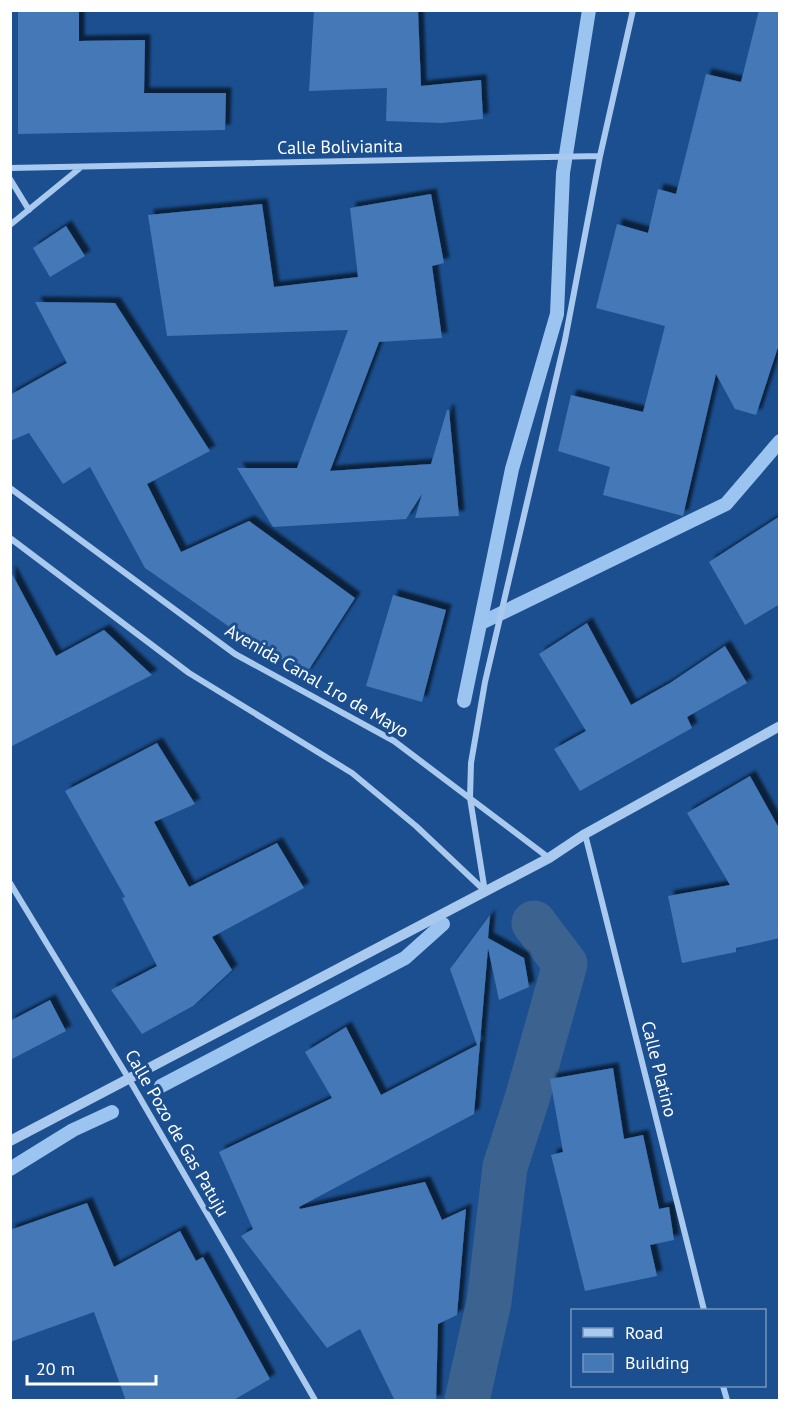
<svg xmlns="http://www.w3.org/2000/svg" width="790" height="1411" font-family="'PT Sans',sans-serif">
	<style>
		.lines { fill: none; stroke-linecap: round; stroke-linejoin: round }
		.stream { stroke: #9cc4f0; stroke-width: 14 }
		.canal { stroke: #3c6290; stroke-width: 45 }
		.building { fill: #4478b7; filter: url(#shadow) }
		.minor { stroke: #a9c9ee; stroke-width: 6 }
		.tertiary { stroke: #a9c9ee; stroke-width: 10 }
		.labels { text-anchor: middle; stroke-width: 6; stroke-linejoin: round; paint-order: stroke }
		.street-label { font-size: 18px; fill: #fff; stroke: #1b4f8f }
	</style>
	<defs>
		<filter id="shadow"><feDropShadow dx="5.5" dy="-5.5" stdDeviation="1.5" flood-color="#0009"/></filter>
	</defs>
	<rect width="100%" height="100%" fill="#1b4f8f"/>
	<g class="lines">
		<path class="stream" d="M481,623L726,504L780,441
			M464,701L512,469L557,314L563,173L589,10
			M161,1086L405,958L443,924
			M10,1169L73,1130L112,1112"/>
		<path class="canal" d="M467,1400L489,1302L505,1167L527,1099L565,964L534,923"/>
	</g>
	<path class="building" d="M18,10H79V41L145,40L144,93H226L225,130L18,134Z
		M314,10H418L421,86L481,80L483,119L442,123L386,121L387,88L309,91Z
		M759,10H780V341L756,415L735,409L716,374L683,516L603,495L610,467L558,451L571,395L643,412L665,326L596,308L617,224L648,233L658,189L676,194L706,74L741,82Z
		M431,194L444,263L432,266L442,338L379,342L330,471L431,464L447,410H449L459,516L415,518L422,494L406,519L273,527L237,468H297L348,330L167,336L148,215L262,204L274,287L358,277L350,208Z
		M66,226L85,256L50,277L33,248Z
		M35,302L115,303L210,451L147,484L181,552L249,521L355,598L306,674L231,628L145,568L90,467L63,484L29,433L10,441V395L67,363Z
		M780,516V604L745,625L709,562Z
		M10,570L56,656L104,630L152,675L10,747Z
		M393,595L446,610L422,702L366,686Z
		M587,623L631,705L670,683L725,646L747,683L687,717L692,728L580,791L554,749L586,731L539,654Z
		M157,743L195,804L154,822L189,887L277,843L304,888L212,937L232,970L193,1006L142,1034L111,990L157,966L122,898L125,897L65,791Z
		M750,776L780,830V938L736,948V952L682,963L668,896L730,885L687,813Z
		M490,915L488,938L524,958L529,987L499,1000L488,948L474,1114L299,1207L300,1209L425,1182L442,1220L466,1209L457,1315L438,1324L436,1401H395L360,1329L327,1348L241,1236L253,1229L219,1152L332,1098L305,1052L346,1027L381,1095L477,1045L450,969Z
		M50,1000L66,1031L10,1060V1021Z
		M613,1068L624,1139L643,1135L659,1209L669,1207L674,1240L650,1245L657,1276L585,1291L551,1155L563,1152L550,1079Z
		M87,1203L114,1267L180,1231L196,1261L203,1257L270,1379L232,1401H126L94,1312L10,1342V1230Z"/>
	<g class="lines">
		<path class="minor" d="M10,168L600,156
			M10,179L29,210
			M10,225L80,168
			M10,488L235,654L394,741L549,858
			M10,538L189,673L352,773L416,826L485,891
			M585,834L704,1310
			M10,883L129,1079L315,1400
			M485,892L470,798L471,763L485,682L565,340L600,156L633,10
			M723,1386L727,1400"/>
		<path class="tertiary" d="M10,1141L549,858L585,834L780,726"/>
	</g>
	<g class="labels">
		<g class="street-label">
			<text transform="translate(340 147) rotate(-1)" y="6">Calle Bolivianita</text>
			<text transform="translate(317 681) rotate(30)" y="6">Avenida Canal 1ro de Mayo</text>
			<text transform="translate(659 1069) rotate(76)" y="6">Calle Platino</text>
			<text transform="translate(177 1133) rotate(60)" y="6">Calle Pozo de Gas Patuju</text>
		</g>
	</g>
	<rect width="790" height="1411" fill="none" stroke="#ffffff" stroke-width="24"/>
	<rect x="571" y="1309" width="195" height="78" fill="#1b4f8f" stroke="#7695bc" stroke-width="1.5"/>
	<rect x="583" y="1328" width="30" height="9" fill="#a9c9ee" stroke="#7695bc" stroke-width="1.5"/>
	<text x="625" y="1339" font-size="18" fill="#ffffff">Road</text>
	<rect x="583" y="1354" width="30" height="18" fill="#4478b7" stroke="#7695bc" stroke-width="1.5"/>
	<text x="625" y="1369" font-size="18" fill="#ffffff">Building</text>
	<path d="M27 1375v9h129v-9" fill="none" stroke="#ffffff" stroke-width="3"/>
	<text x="36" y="1375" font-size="18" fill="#ffffff" stroke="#1b4f8f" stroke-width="4.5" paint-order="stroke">20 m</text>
</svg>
